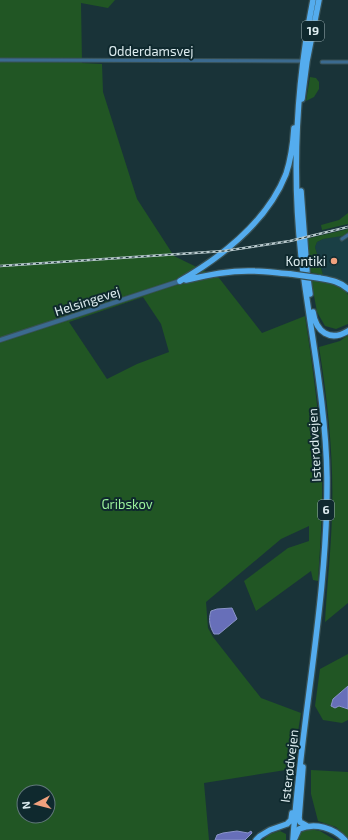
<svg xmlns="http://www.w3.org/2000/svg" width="348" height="840" font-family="'Exo 2',sans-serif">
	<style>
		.built { fill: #1a3f45 }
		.green { fill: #215624; fill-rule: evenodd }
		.water { fill: #676fb9; stroke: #8a94c9 }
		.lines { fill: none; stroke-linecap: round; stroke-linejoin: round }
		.minor-casing { stroke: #385155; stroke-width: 5 }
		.tertiary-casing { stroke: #385155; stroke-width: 6 }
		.trunk-casing { stroke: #385155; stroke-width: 8 }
		.minor { stroke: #3b6a8f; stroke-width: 3 }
		.tertiary { stroke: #3b6a8f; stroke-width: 4 }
		.trunk { stroke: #54acee; stroke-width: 5.5 }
		.rail-casing { stroke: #b8c9cd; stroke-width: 2.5 }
		.rail { stroke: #0f292e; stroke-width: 1; stroke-dasharray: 3; stroke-linecap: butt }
		.trunk-bridge-casing { stroke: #385155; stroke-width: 8; stroke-linecap: butt }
		.trunk-bridge { stroke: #54acee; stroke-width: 5.5 }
		.poi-dot { fill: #f1a17d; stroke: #0f292e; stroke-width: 1.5 }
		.labels { text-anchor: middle; stroke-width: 4; stroke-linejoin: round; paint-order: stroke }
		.shield { fill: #0f292e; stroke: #9fb2b5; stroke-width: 1 }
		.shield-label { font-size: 12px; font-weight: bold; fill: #ddecef }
		.street-label { font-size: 13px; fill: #ddecef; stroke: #0f292e }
		.poi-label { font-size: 13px; fill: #ddecef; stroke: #0f292e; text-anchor: end }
		.park-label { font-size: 13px; fill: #9bf29c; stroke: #0f292e }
	</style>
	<rect width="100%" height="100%" fill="#193338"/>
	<path class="built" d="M344,235H348V284L340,280L323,275L315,247L317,242L323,239Z"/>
	<path class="green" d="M0,0H115L108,8L81,3L82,63L102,64L103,92L137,199L174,256L219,278L262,333L305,316C313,370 321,423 322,477C323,512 320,546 318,581L313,580L311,571L256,611L244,581L288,548L309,541V526L281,539L206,602L208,628L213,637L261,698L301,713L292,769L204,783L209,840H0ZM143,297L161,324L169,352L137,364L107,379L69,322ZM24,792H48V816H24Z
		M310,77L316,78L319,82V89L314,97L306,101Z
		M348,213V224L322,230L321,225L339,220Z
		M348,229V235L323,239L317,242L315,247L323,275L309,272L306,239Z
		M311,279C323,281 343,281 348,295C348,302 348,316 348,324L336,329L325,326L317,312Z
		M348,335V603L325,622C327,586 331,551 332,515C334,459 328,403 319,347L340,341Z
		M348,654V686L333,699L339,706L348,709V720L342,723L323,720L315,706L320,669Z
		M311,770L348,772V838L336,827L318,821L311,794Z
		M309,829L320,831L335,840H298C298,833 303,831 309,829Z
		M280,831L286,834V840H263L270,834Z"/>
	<path class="water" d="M232,608L237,619L219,634H214C210,627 208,620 211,611L217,609Z
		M348,686V709L339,706L335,708L331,706L333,699Z
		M237,831L248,833L251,831L252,833L245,840H215L217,835L223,833Z"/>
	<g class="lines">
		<g class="minor-casing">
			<path id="minor" d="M0,60L303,61
				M322,62H348
				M342,239L348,235"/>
		</g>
		<g class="tertiary-casing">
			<path id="tertiary" d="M0,340L180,281"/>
		</g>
		<g class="trunk-casing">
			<path id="trunk" d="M302,99L307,61L319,0
				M301,191L307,272L310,294
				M319,278C330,280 339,281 348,289
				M186,280C208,275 231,270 254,271C266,271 278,273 291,274
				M180,281C223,256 267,222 286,174C291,159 293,144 294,128
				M313,312C316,332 330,342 348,331
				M303,767L299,818L300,822L307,826
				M295,838L299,829C315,822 334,828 345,840
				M256,840L260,836L270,830L287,824L291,820L292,813
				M293,840C301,719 328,599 327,477C326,410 313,345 304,279C291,186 295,91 313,0"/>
		</g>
		<use href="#minor" class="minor"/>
		<use href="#tertiary" class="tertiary"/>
		<use href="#trunk" class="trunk"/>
		<g class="rail-casing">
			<path id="rail" d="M0,266L224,251L290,241L348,227"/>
		</g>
		<use href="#rail" class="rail"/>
		<g class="trunk-bridge-casing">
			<path id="trunk-bridge" d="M291,274L319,278"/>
		</g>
		<use href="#trunk-bridge" class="trunk-bridge"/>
	</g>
	<circle class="poi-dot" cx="334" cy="261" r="4"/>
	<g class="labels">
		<g class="shield">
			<rect x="302" y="21" width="22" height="20" rx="3"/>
			<rect x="318" y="500" width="16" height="20" rx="3"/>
		</g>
		<g class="shield-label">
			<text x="313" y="35">19</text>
			<text x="326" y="514">6</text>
		</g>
		<g class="street-label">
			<text x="151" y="56">Odderdamsvej</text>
			<text transform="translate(87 301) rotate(-18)" y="5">Helsingevej</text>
			<text transform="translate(314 445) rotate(-93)" y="5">Isterødvejen</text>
			<text transform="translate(289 766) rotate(-83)" y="5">Isterødvejen</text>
		</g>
		<g class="poi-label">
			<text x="326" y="266">Kontiki</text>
		</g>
		<g class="park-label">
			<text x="127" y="509">Gribskov</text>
		</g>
	</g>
	<g transform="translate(36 804) rotate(263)"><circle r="19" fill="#0f292e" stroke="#61777b"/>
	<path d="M0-3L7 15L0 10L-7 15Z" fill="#f1a17d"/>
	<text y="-6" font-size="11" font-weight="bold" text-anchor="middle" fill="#ddecef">N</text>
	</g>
</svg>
